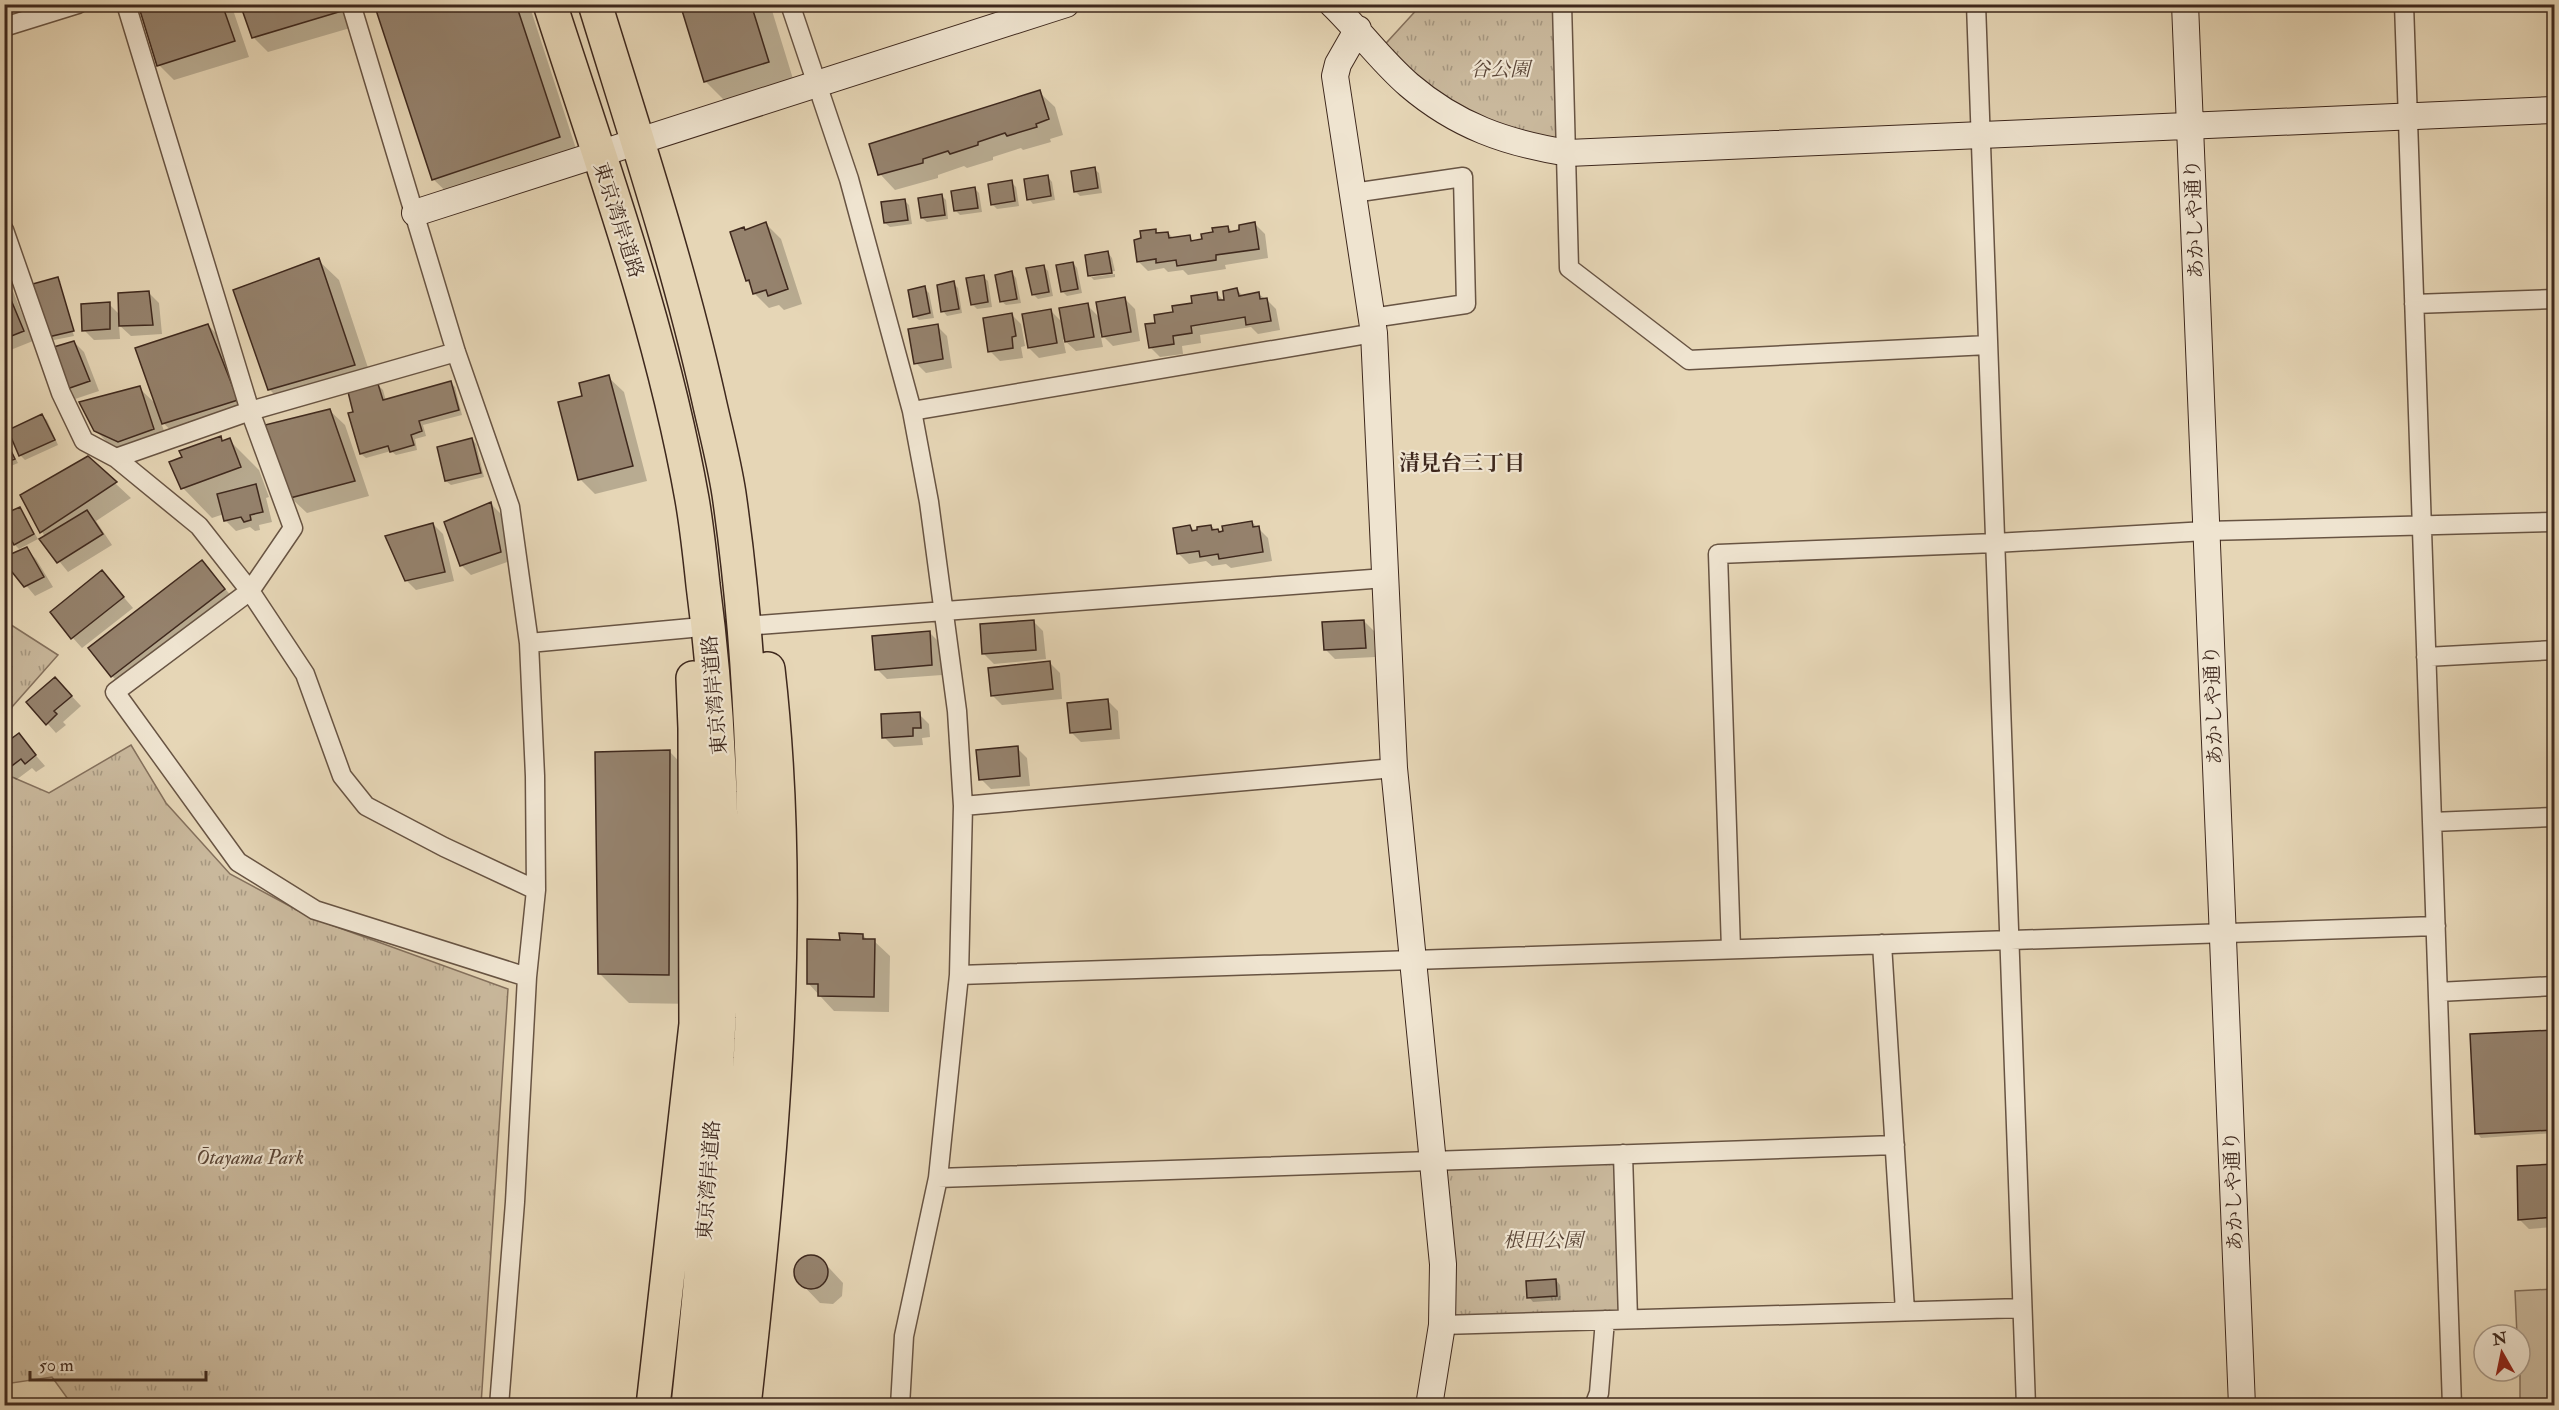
<svg xmlns="http://www.w3.org/2000/svg" width="2559" height="1410" font-family="'IM FELL Double Pica','Noto Serif JP',serif">
	<style>
		.park { fill: url(#park-tufts); stroke: #84705c; stroke-width: 1.5 }
		.garden { fill: #c9b89c; stroke: #84705c; stroke-width: 1.5 }
		.shadow { fill: #0003 }
		.building { fill: #95826d; stroke: #3e281d; stroke-width: 1.5 }
		.lines { fill: none; stroke-linecap: round; stroke-linejoin: round }
		.street-casing { stroke: #685443; stroke-width: 21 }
		.secondary-casing { stroke: #3e281d; stroke-width: 28 }
		.highway-casing { stroke: #3e281d; stroke-width: 36 }
		.street { stroke: #efe4d0; stroke-width: 18 }
		.secondary { stroke: #efe4d0; stroke-width: 26 }
		.highway { stroke: #e6d6b6; stroke-width: 33 }
		.labels { text-anchor: middle; stroke-width: 4.5; stroke-linejoin: round; paint-order: stroke }
		.park-label { font-size: 20px; font-style: italic; fill: #5a4536; stroke: #efe4d0 }
		.street-label { font-size: 20px; fill: #3e281d; stroke: #efe4d0 }
		.neighbourhood-label { font-size: 21px; font-weight: bold; fill: #3e281d; stroke: #efe4d0 }
	</style>
	<defs>
		<pattern id="park-tufts" width="24" height="20" patternUnits="userSpaceOnUse" patternTransform="scale(1.5)"><rect width="24" height="20" fill="#c9b89c"/><path d="M3 7l-1-3M5 7V3M7 7l1-3M15 17l-1-3M17 17v-4M19 17l1-3" fill="none" stroke="#a5967f"/></pattern>
	</defs>
	<rect width="100%" height="100%" fill="#e6d6b6"/>
	<filter id="stains"><feTurbulence type="fractalNoise" baseFrequency=".00333" numOctaves="4"/><feColorMatrix values="0 0 0 0 .2 0 0 0 0 .09 0 0 0 0 .02 0 0 0 .5 -.17"/></filter>
	<radialGradient id="worn" r=".72"><stop offset=".6" stop-color="#630" stop-opacity="0"/><stop offset="1" stop-color="#630" stop-opacity=".3"/></radialGradient>
	<path class="park" d="M1421,5H1562L1568,153L1486,133L1378,52Z
		M5,621L58,655L12,707L5,728Z
		M131,745L166,803L230,874L312,918L508,989L481,1405L73,1406L52,1377L5,1384V774L49,793Z
		M1617,1161L1623,1314L1449,1320L1437,1165Z"/>
	<path class="garden" d="M2554,1289V1405H2520V1335H2517L2515,1291Z"/>
	<path class="shadow" d="M140,4H231L249,57L174,80L159,65Z
		M241,4H349L357,26L268,52L253,37Z
		M376,4H529L579,158L454,199L433,179Z
		M681,4H770L797,92L735,111L705,81Z
		M1039,92L1055,107L1063,135L1050,139L1051,142L1023,150L1021,148L993,157V160L967,168L964,166L938,175V178L895,190L880,174Z
		M1094,169L1099,173L1102,193L1080,196L1075,191Z
		M1048,177L1052,182L1055,200L1033,204L1029,199Z
		M1011,182L1016,187L1019,206L997,209L992,204Z
		M975,189L979,193L982,212L960,215L956,211Z
		M941,195L946,200L948,219L927,222L922,218Z
		M904,200L909,205L912,224L890,227L885,223Z
		M766,224L781,239L802,304L784,310L779,305L769,308L754,293L747,280L744,229L746,231Z
		M1255,224L1265,234L1268,258L1225,265L1226,269L1188,275L1183,270L1168,272L1164,268L1148,271L1138,261L1143,240L1155,231L1159,234L1168,233L1174,239L1189,237L1194,242L1203,241L1228,227L1233,233Z
		M1108,253L1112,258L1115,271L1091,274V277L1089,275Z
		M318,260L339,280L374,386L378,385L383,390L386,401L450,382L455,387L462,415L423,425L426,436L415,439L417,450L396,455L391,451L366,458L361,454L350,414L355,413L350,392L290,410L269,389Z
		M1073,263L1077,268L1082,293L1067,296L1062,291Z
		M1043,266L1048,271L1053,296L1038,299L1033,294Z
		M1012,273L1016,278L1021,303L1006,305L1001,301Z
		M1115,274V277L1094,280L1091,277Z
		M983,277L988,281L992,307L977,309L973,305Z
		M4,279L10,284L33,341L8,351L4,348Z
		M58,279L61,282H58L74,336L54,340L49,336Z
		M953,283L958,288L962,313L947,316L943,311Z
		M924,288L929,293L934,318L919,320L914,316Z
		M1237,290L1243,296L1258,294L1266,299L1276,309L1280,330L1258,334L1251,327L1200,335L1201,343L1182,346L1183,354L1160,357L1150,347L1156,324L1216,293L1226,303Z
		M149,293L159,303L162,334L131,336L119,325L120,339L94,340L84,330L109,304L120,315Z
		M1125,299L1135,309L1140,341L1113,346L1100,333L1103,347L1076,351L1063,339L1066,353L1039,358L1029,348L1050,310L1063,323L1087,305L1100,318Z
		M1011,314L1021,324L1025,346L1021,347L1023,358L1000,361L990,351Z
		M208,325L223,341L253,415L179,438L160,420L169,444L134,457L111,446L95,430L139,388L158,406Z
		M937,326L947,336L952,368L926,373L916,363Z
		M74,342L84,352L99,391L75,399L65,389Z
		M608,377L624,392L647,481L595,494L580,479L584,397Z
		M329,410L345,425L369,496L307,513L291,498L267,426Z
		M42,416L47,420L58,445L25,460L20,455Z
		M4,436L18,463L4,469Z
		M220,438L224,442L229,440L259,470L269,497L266,498L272,522L259,525L260,530L255,531L250,527L236,531L226,521L224,514L212,518L183,488L175,475L171,463Z
		M472,439L476,444L484,477L451,485L446,481Z
		M88,458L131,498L96,521L112,545L68,572L41,539L45,537L22,495Z
		M491,504L501,514L510,561L471,575L461,565Z
		M20,509L38,539L19,549L15,545Z
		M1252,522L1268,538L1272,561L1231,568L1226,564L1212,566L1206,561L1189,564L1179,554L1190,526L1196,532L1211,526L1220,533Z
		M433,524L443,534L454,581L416,590L406,580Z
		M26,549L36,559L53,587L35,596L4,559V550L8,557Z
		M202,562L239,605L127,691L112,676Z
		M102,572L133,608L82,648L73,638Z
		M1033,621L1043,631L1046,659L994,664L984,654Z
		M1364,621L1374,631L1375,657L1335,659L1325,649Z
		M929,632L939,642L942,675L887,679L877,669Z
		M1050,663L1060,673L1062,699L1002,705L992,695Z
		M65,689L81,706L63,722L66,725L56,733L47,723Z
		M1108,701L1118,711L1120,739L1081,742L1071,732Z
		M919,714L929,724L930,737L922,738L923,745L894,747L884,737Z
		M18,735L45,766L36,772L32,768L16,780L4,767V745Z
		M1017,748L1027,758L1030,786L991,789L981,779Z
		M670,752L699,782L698,1004L629,1003L599,973Z
		M863,935L868,941H874L890,956L889,1012L834,1011L808,983L841,941Z
		M2554,1031V1133L2481,1138L2477,1133L2472,1035Z
		M2554,1166V1227L2529,1229L2519,1219V1167Z
		M806,1256L819,1257L843,1283L842,1296L833,1304L820,1303L795,1277L796,1264Z
		M1556,1280L1560,1285L1561,1300L1533,1302L1529,1297Z"/>
	<path class="building" d="M138,4H222L235,41L157,66Z
		M240,4H340L342,11L252,38Z
		M374,4H516L560,137L432,180Z
		M680,4H751L769,62L704,82Z
		M1040,90L1049,119L1036,124L1037,127L1007,136L1005,133L978,142V145L950,154L948,151L923,159V163L878,175L869,144Z
		M1095,167L1098,188L1074,192L1071,171Z
		M1048,175L1051,196L1027,200L1024,179Z
		M1012,180L1015,201L991,205L988,184Z
		M975,187L978,208L954,211L951,191Z
		M942,194L945,215L921,218L918,198Z
		M905,199L908,220L884,223L881,202Z
		M766,222L788,289L768,296L766,290L753,294L749,280L746,281L730,232L744,227L745,230Z
		M1255,222L1259,249L1216,255V260L1177,266L1176,260L1156,263V259L1137,262L1134,240L1141,238L1140,231L1156,229V233L1168,232L1169,238L1190,235L1191,241L1202,239L1201,234L1213,232L1212,228L1228,226L1229,232L1239,230V225Z
		M1108,251L1112,273L1088,276L1085,255Z
		M319,258L355,365L268,390L233,290Z
		M1073,262L1078,289L1061,292L1056,265Z
		M1044,265L1049,292L1032,295L1026,268Z
		M1012,271L1017,299L1000,302L995,275Z
		M984,275L988,302L971,305L966,278Z
		M58,277L74,331L48,337L29,285Z
		M954,281L959,309L941,312L937,285Z
		M4,283L24,331L4,339Z
		M925,286L930,313L913,317L908,290Z
		M1237,288L1239,296L1259,292L1260,299L1267,298L1271,321L1246,325L1245,317L1191,326L1192,333L1173,336L1174,344L1149,348L1145,324L1155,323L1154,315L1173,312L1172,306L1192,303L1191,296L1217,292L1218,300H1224L1223,291Z
		M149,291L153,325L119,326L118,293Z
		M1125,297L1131,332L1102,337L1096,302Z
		M110,302V329L82,331L81,304Z
		M1088,303L1094,337L1065,342L1059,308Z
		M1051,309L1057,343L1028,348L1022,314Z
		M1012,313L1016,336L1012,337L1013,348L988,352L983,318Z
		M208,324L238,400L162,424L135,348Z
		M938,324L943,359L914,364L908,329Z
		M74,341L90,381L64,390L47,349Z
		M609,375L633,466L578,480L558,402L582,396L579,383Z
		M451,381L459,410L419,421L422,431L411,435L414,445L390,452L388,446L360,454L348,413L353,412L348,392L378,384L383,400Z
		M140,386L154,429L118,442L94,431L79,402Z
		M330,409L355,481L290,498L265,425Z
		M42,414L55,440L19,456L8,430Z
		M4,436L15,459L4,463Z
		M221,436L222,441L230,438L241,467L181,489L169,462L182,457L179,451Z
		M472,438L481,473L445,481L437,447Z
		M88,456L117,482L40,533L20,495Z
		M256,484L263,512L250,515L251,520L244,522L241,517L224,521L217,494Z
		M491,502L501,552L460,566L444,522Z
		M20,507L34,534L14,545L4,526V514Z
		M87,510L103,534L57,563L39,539Z
		M1252,521L1253,527L1259,526L1263,552L1219,559L1218,554L1200,557L1199,551L1177,554L1173,528L1190,525L1192,531L1197,530V527L1211,525L1212,530L1218,529L1219,532L1223,531L1222,526Z
		M433,523L445,572L405,581L385,536Z
		M27,547L44,577L24,587L4,562V557Z
		M202,560L225,589L111,677L88,648Z
		M102,570L124,597L71,639L50,612Z
		M1034,620L1036,650L982,654L980,624Z
		M1364,620L1366,648L1324,650L1322,622Z
		M930,631L932,665L875,670L872,636Z
		M1050,661L1053,689L991,696L988,668Z
		M55,677L72,696L54,711L57,714L46,725L26,702Z
		M1108,699L1111,729L1070,733L1067,703Z
		M920,712L921,728H913V736L882,738L881,714Z
		M19,733L36,755L25,764L21,759L5,771L4,744Z
		M1018,746L1020,776L979,780L976,750Z
		M670,750L669,975L598,974L595,752Z
		M839,933L863,934V939H875L874,997L818,996V984H807V939L840,940Z
		M2554,1030V1130L2475,1134L2470,1034Z
		M2554,1164V1217L2518,1220L2517,1166Z
		M794 1272a17 17 0 1 1 34 0a17 17 0 1 1-34 0Z
		M1556,1279L1557,1296L1527,1298L1526,1281Z"/>
	<g class="lines">
		<g class="street-casing">
			<path id="street" d="M126,4L250,411L293,528L250,591L115,692L238,862L315,910L527,977
				M351,4L456,352L510,507L529,643L535,776L536,890L527,977L515,1202L499,1406
				M790,4L849,179L912,411L929,502L957,711L963,806L959,975L938,1178L904,1336L900,1406
				M1562,4L1569,268L1689,360L1988,345
				M1976,4L2026,1406
				M2404,4L2452,1406
				M4,27L78,4
				M1353,193L1463,177L1466,304L1372,318
				M4,230L61,393L84,441L116,458L199,526L250,591L305,674L342,776L366,806L444,847L536,890
				M2414,304L2554,299
				M912,411L1374,333
				M116,458L250,411L456,352
				M745,626L1385,578
				M529,643L691,628
				M2426,657L2554,650
				M963,806L1394,768
				M2432,822L2554,817
				M1882,944L1905,1311
				M1731,949L1718,554L1995,543L2206,531L2554,522
				M959,975L2436,926
				M2438,992L2554,986
				M1623,1154L1628,1319
				M938,1178L1895,1145
				M1442,1325L2022,1308
				M1594,1406L1599,1393L1605,1320"/>
		</g>
		<g class="secondary-casing">
			<path id="secondary" d="M1332,4C1359,30 1381,61 1409,85C1457,126 1506,143 1568,153L2554,110
				M2185,4L2242,1406
				M1358,29L1338,64L1335,76L1374,333L1394,768L1443,1264L1442,1325L1429,1406
				M415,213L1066,4"/>
		</g>
		<g class="highway-casing">
			<path id="highway" d="M550,4C603,168 662,330 692,499C697,528 700,556 703,585C739,857 717,1133 688,1406
				M595,4C635,134 678,263 708,396C715,428 724,461 729,494C754,668 758,845 752,1021C747,1150 730,1278 715,1406
				M653,1406L696,1024L695,728L693,678
				M744,1406C771,1161 796,914 768,669"/>
		</g>
		<use href="#street" class="street"/>
		<use href="#secondary" class="secondary"/>
		<use href="#highway" class="highway"/>
	</g>
	<g class="labels">
		<g class="park-label">
			<text x="1500" y="76">谷公園</text>
			<text x="250" y="1164">Ōtayama Park</text>
			<text x="1543" y="1247">根田公園</text>
		</g>
		<g class="street-label">
			<text transform="translate(2194 219) rotate(-92)" y="7">あかしや通り</text>
			<text transform="translate(619 220) rotate(72)" y="7">東京湾岸道路</text>
			<text transform="translate(714 695) rotate(-95)" y="7">東京湾岸道路</text>
			<text transform="translate(2213 705) rotate(-92)" y="7">あかしや通り</text>
			<text transform="translate(708 1180) rotate(-86)" y="7">東京湾岸道路</text>
			<text transform="translate(2233 1191) rotate(-92)" y="7">あかしや通り</text>
		</g>
		<g class="neighbourhood-label">
			<text x="1462" y="470">清見台三丁目</text>
		</g>
	</g>
	<rect width="2559" height="1410" fill="none" stroke="#e6d6b6" stroke-width="24"/>
	<rect x="6" y="6" width="2547" height="1398" fill="none" stroke="#3e281d" stroke-width="3"/>
	<rect x="12" y="12" width="2535" height="1386" fill="none" stroke="#3e281d" stroke-width="1.5"/>
	<g transform="translate(2502 1353) rotate(351)"><circle r="28" fill="#efe4d0" stroke="#a89988" stroke-width="1.5"/>
	<path d="M0-4.5L10 22L0 15L-10 22Z" fill="#8f2418"/>
	<text y="-9" font-size="16" font-weight="bold" text-anchor="middle" fill="#3e281d">N</text>
	</g>
	<path d="M30 1371v9h176v-9" fill="none" stroke="#3e281d" stroke-width="3"/>
	<text x="39" y="1371" font-size="18" fill="#3e281d" stroke="#efe4d0" stroke-width="4.5" paint-order="stroke">50 m</text>
	<rect width="100%" height="100%" filter="url(#stains)"/>
	<rect width="100%" height="100%" fill="url(#worn)"/>
</svg>
